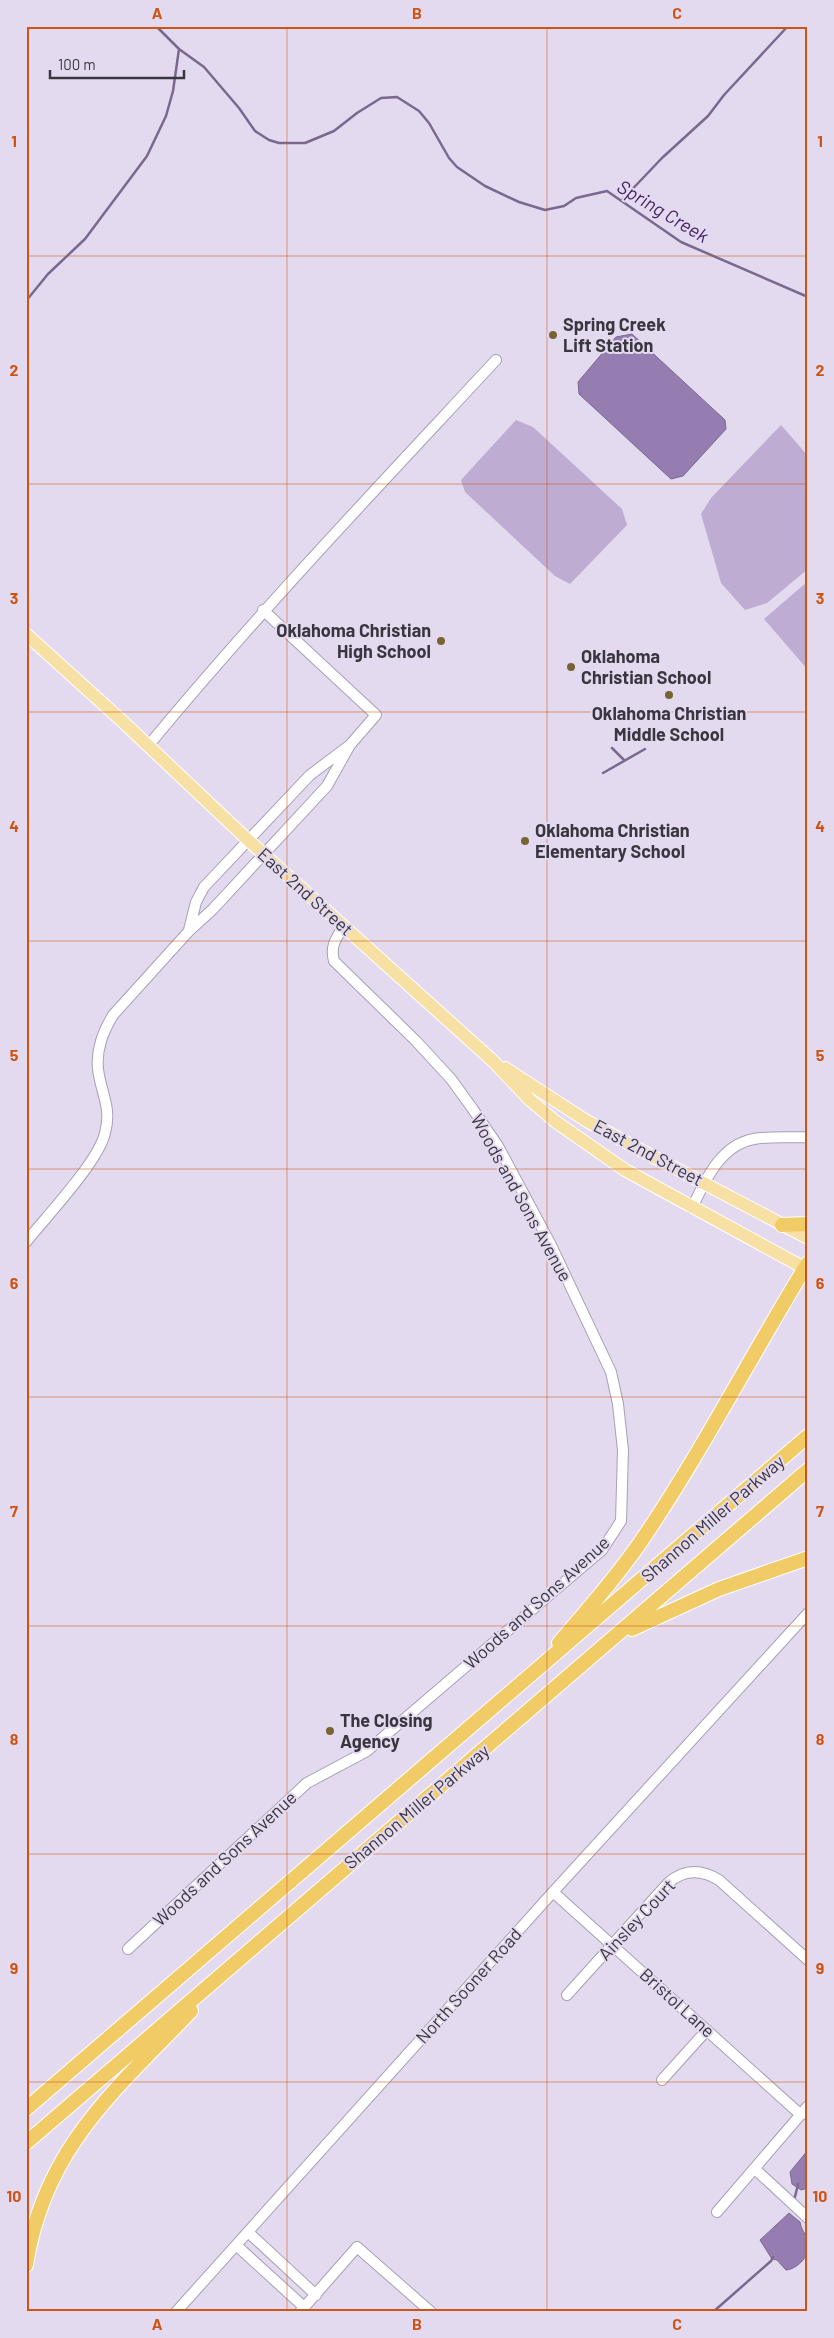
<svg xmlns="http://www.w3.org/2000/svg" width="834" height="2338" font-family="Barlow,sans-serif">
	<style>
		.green { fill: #beacd3 }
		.water { fill: #957db1; stroke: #7a688f }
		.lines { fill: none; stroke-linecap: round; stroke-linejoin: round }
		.stream { stroke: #7a688f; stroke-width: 2.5 }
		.minor-casing { stroke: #a89fb4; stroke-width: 12 }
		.major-casing { stroke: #fff; stroke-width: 14 }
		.highway-casing { stroke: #fff; stroke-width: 16 }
		.minor { stroke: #fff; stroke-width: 10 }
		.major { stroke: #f7e0a3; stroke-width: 12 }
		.highway { stroke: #f1cb65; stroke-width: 14 }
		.grid { fill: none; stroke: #ce5414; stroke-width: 1; stroke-opacity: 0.55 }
		.poi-dot { fill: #776433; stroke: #e4daf0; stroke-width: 2 }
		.labels { text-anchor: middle; stroke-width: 4; stroke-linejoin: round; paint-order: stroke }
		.poi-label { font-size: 18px; font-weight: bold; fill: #3a363f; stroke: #e4daf0; text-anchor: start }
		.street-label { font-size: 18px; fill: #3a363f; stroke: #e4daf0 }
		.water-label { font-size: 19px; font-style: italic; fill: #442263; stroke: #e4daf0 }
		.neatline { fill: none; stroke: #ce5414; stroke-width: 2 }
		.grid-label { font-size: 16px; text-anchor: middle; font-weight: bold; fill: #ce5414 }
	</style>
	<rect width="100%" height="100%" fill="#e4daf0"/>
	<path class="green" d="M516,420L533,427L622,509L627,525L570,584L555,576L465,492L461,480Z
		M781,425L808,456V569L767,603L745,610L721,583L701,514L711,498Z
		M808,581V670L764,619Z"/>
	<path class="water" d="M632,334L725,420L726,429L683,476L671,479L579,394L578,382L616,337Z
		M808,2150V2188L801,2190L792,2184L790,2172Z
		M789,2213L800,2222C801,2230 806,2234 808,2241C812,2254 798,2269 786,2270L777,2260L772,2259L760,2240Z"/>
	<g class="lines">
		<path class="stream" d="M156,26L179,49L204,67L239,108L255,131L269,140L279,143H305L334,131L357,113L381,98L397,97L419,111L429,123L449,158L457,167L485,186L519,202L545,210L564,206L576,198L607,191L681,242L808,297
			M622,200L662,158L708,116L724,95L788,26
			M26,301L48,274L85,239L147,156L166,116L173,91L179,49
			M26,460V471
			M612,748L624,760
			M603,773L645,749
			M26,908V942
			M795,2197L798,2184
			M713,2312L771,2261L773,2257"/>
		<g class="minor-casing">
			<path id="minor" d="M148,746C259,612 378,487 496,360
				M189,930L196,902L204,887L310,775L350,745L376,715L263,610
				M692,1208C705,1181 720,1145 754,1139C771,1136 790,1138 808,1137
				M26,1242C46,1217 99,1161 105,1133C112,1107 101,1094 98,1069C96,1049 103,1032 113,1015L189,931L213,909L327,786L350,745
				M553,1892L801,2115
				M128,1949L307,1783L367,1751L602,1550L621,1521L623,1450L618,1404L611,1372L550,1243L498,1146L472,1108L451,1079L416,1041L334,961C330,946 336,938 344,926
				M567,1995L668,1883C684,1869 701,1869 719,1880L808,1960
				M662,2080L707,2030
				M755,2169L808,2218
				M717,2212L808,2106
				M248,2232L316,2295
				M236,2245L304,2307
				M176,2312L553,1892L808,1613
				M300,2312L357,2247L431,2312"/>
		</g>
		<g class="major-casing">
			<path id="major" d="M26,634L121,720L248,840L493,1061L530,1100L556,1122L625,1170L808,1270
				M505,1068L585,1120L629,1144L808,1238"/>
		</g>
		<g class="highway-casing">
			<path id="highway" d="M782,1225L808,1224
				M632,1629L719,1589L808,1558
				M559,1643C589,1608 620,1573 646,1534C705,1446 753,1352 808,1263
				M26,2109L808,1436
				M26,2143L808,1470
				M26,2265C44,2149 114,2091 191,2011"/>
		</g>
		<use href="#minor" class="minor"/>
		<use href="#major" class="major"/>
		<use href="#highway" class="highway"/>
	</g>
	<path class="grid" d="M287,26V2312M547,26V2312M26,256H808M26,484H808M26,712H808M26,941H808M26,1169H808M26,1397H808M26,1626H808M26,1854H808M26,2082H808"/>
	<g class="poi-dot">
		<circle cx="553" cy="335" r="5"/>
		<circle cx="441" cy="641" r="5"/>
		<circle cx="571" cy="667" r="5"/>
		<circle cx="669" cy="695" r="5"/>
		<circle cx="525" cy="841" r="5"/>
		<circle cx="330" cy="1731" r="5"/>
	</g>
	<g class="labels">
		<g class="poi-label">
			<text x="563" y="331">Spring Creek<tspan x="563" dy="21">Lift Station</tspan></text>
			<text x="431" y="637" text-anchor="end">Oklahoma Christian<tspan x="431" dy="21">High School</tspan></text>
			<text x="581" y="663">Oklahoma<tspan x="581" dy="21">Christian School</tspan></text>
			<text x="669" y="720" text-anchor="middle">Oklahoma Christian<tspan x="669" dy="21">Middle School</tspan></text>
			<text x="535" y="837">Oklahoma Christian<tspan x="535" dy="21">Elementary School</tspan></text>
			<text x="340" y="1727">The Closing<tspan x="340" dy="21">Agency</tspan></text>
		</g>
		<g class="street-label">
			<text transform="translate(305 892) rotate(42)" y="6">East 2nd Street</text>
			<text transform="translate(648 1153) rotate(28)" y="6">East 2nd Street</text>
			<text transform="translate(521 1198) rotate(61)" y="6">Woods and Sons Avenue</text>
			<text transform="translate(713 1519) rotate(-41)" y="6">Shannon Miller Parkway</text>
			<text transform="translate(537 1603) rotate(-42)" y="6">Woods and Sons Avenue</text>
			<text transform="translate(417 1807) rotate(-40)" y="6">Shannon Miller Parkway</text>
			<text transform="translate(225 1859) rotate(-43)" y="6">Woods and Sons Avenue</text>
			<text transform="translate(637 1920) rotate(-47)" y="6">Ainsley Court</text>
			<text transform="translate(469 1986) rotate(-48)" y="6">North Sooner Road</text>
			<text transform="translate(677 2003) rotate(42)" y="6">Bristol Lane</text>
		</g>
		<g class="water-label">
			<text transform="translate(663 211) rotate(31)" y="7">Spring Creek</text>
		</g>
	</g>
	<rect width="834" height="2338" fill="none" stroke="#e4daf0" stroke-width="55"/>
	<path d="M50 70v8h134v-8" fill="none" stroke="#3a363f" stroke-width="2.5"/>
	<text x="58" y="70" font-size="15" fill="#3a363f" stroke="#e4daf0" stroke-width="4" paint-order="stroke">100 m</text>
	<rect x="28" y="28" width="778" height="2282" class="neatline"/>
	<g class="grid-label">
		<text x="157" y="19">A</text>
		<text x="417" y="19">B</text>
		<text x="677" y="19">C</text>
		<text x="14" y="147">1</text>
		<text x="820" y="147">1</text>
		<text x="14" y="376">2</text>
		<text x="820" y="376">2</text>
		<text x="14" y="604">3</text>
		<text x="820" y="604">3</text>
		<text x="14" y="832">4</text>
		<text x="820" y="832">4</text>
		<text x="14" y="1061">5</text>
		<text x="820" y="1061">5</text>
		<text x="14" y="1289">6</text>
		<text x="820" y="1289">6</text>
		<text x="14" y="1517">7</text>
		<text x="820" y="1517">7</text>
		<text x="14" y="1745">8</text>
		<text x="820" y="1745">8</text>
		<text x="14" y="1974">9</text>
		<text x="820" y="1974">9</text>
		<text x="14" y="2202">10</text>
		<text x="820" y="2202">10</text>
		<text x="157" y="2330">A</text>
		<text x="417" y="2330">B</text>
		<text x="677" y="2330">C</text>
	</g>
</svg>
